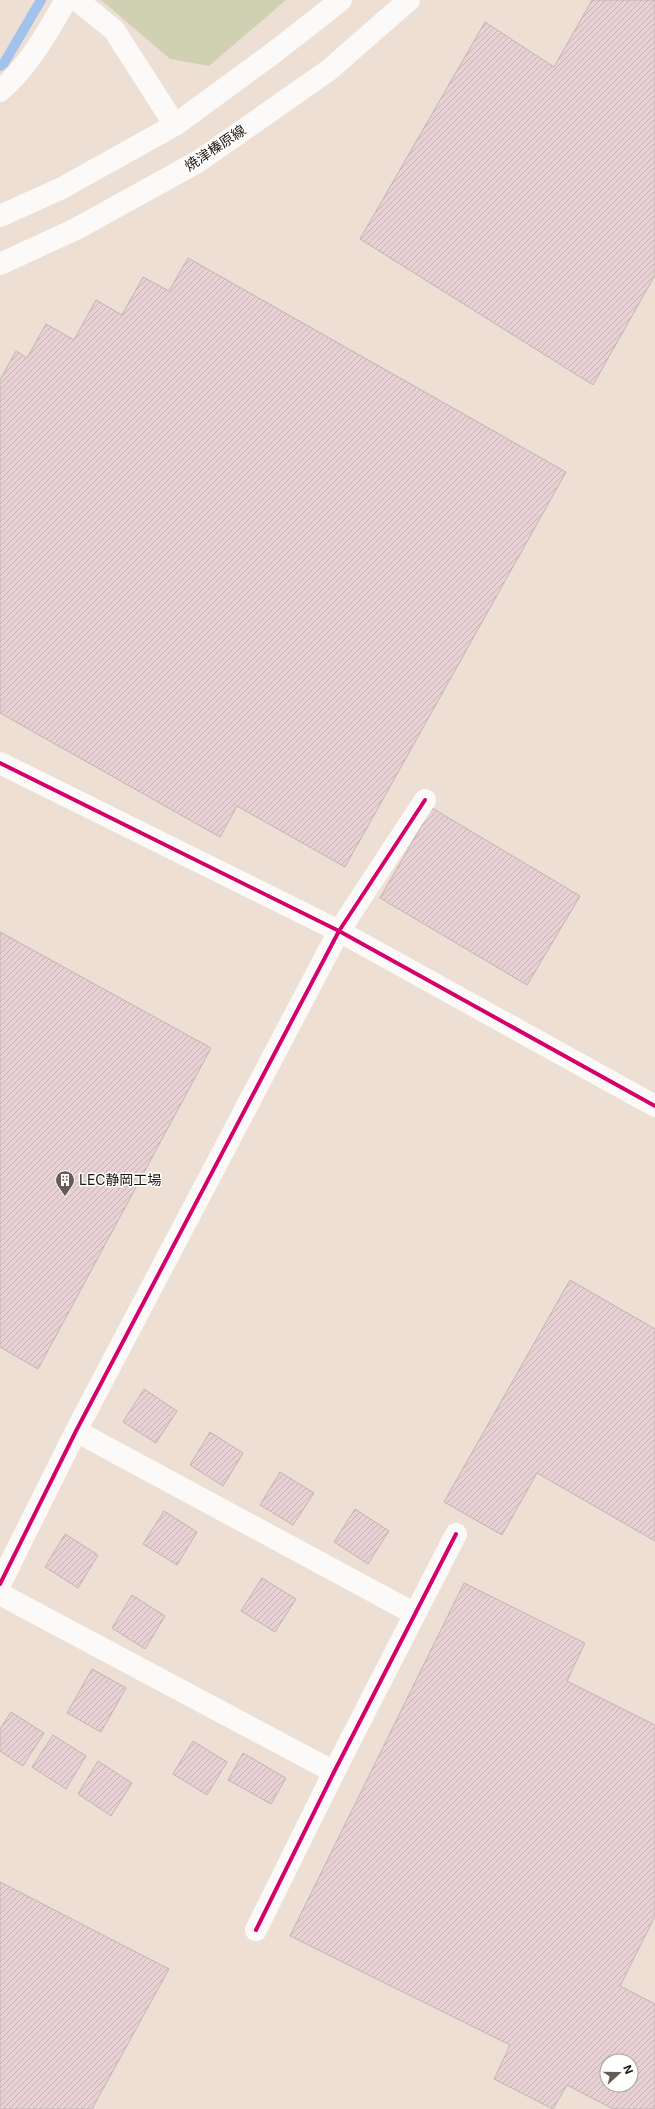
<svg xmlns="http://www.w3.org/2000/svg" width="655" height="2109" font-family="Inter,'Noto Sans JP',sans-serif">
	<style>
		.grass { fill: #d0d1b2 }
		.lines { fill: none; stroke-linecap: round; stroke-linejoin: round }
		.stream { stroke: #a0c2eb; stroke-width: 10 }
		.building { fill: url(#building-hatch); stroke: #c1b5b2; fill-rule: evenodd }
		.minor { stroke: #fcfaf9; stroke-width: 22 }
		.primary { stroke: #fcfaf9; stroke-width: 22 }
		.cycleway-casing { stroke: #fff; stroke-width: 6 }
		.cycleway { stroke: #d6006c; stroke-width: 4 }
		.labels { text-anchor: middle; stroke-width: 3; stroke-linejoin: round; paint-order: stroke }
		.street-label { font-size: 14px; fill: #1e150e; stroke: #fff }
		.poi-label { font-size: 14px; fill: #1e150e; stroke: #fff; text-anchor: start }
	</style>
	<defs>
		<pattern id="building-hatch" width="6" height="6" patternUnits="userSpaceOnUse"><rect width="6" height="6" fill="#e7d1d5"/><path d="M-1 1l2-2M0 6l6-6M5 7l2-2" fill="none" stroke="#c6b3b6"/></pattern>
	</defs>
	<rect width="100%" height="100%" fill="#eedfd4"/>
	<path class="grass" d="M101,0H286L209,66L170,59Z"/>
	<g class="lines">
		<path class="stream" d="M0,66L4,63L41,0"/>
	</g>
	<path class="building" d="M592,0H655V275L593,385L360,239L485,22L554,67Z
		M188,258L566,472L345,867L237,806L220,837L0,713V380L16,351L27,358L46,324L74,340L96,300L122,315L143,277L169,291Z
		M432,808L580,896L527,985L380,898Z
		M0,932L211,1048L38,1369L0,1347Z
		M570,1280L655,1329V1541L537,1473L502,1535L444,1502Z
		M144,1389L177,1411L156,1443L123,1422Z
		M210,1432L243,1453L223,1486L190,1465Z
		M280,1472L314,1493L293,1525L260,1505Z
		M355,1509L389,1531L368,1564L334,1542Z
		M164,1511L197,1532L177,1565L143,1544Z
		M65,1534L98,1555L78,1588L45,1567Z
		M262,1578L296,1599L275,1632L241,1611Z
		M464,1583L585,1643L567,1681L655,1725V1916L620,1986L655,2004V2109H613L567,2085L553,2109L494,2079L510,2045L290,1936ZM607,2061H631V2085H607Z
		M132,1595L165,1616L145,1649L112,1628Z
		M92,1669L126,1688L101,1732L67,1713Z
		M11,1712L44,1733L23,1766L0,1751V1729Z
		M53,1735L86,1756L66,1789L32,1767Z
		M193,1741L227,1762L207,1795L173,1774Z
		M243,1753L286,1778L271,1804L228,1780Z
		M98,1761L132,1783L111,1816L78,1794Z
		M0,1882L169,1969L92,2109H0Z"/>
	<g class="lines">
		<path class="minor" d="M77,0L114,30L175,125
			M0,91C29,66 47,33 66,0
			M0,763L339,931L655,1106
			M76,1431L415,1614
			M0,1584L76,1431L339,931L425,800
			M0,1594L334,1772
			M256,1930L334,1772L456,1534"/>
		<path class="primary" d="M0,216L62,188L175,125L272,54L341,0
			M0,264L76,229L199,161L329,70L409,0"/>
		<g class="cycleway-casing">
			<path id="cycleway" d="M0,763L339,931L655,1106
				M0,1584L76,1431L339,931L425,800
				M256,1930L334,1772L456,1534"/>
		</g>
		<use href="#cycleway" class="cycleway"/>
	</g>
	<defs>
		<g id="building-pin" transform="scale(1)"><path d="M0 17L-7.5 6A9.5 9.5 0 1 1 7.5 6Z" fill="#675c53" stroke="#fff"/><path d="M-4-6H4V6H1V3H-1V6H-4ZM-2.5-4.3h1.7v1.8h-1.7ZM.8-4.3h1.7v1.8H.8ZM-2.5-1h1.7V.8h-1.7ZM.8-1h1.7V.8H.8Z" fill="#fff"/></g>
	</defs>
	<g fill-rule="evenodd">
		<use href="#building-pin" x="65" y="1180"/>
	</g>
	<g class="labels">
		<g class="street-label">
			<text transform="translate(215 148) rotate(-34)" y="5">焼津榛原線</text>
		</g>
		<g class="poi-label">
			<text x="79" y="1185">LEC静岡工場</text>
		</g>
	</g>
	<g transform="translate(619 2073) rotate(69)"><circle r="19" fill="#ffffff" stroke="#a5a19f"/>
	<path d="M0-3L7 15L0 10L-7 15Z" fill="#675c53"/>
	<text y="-6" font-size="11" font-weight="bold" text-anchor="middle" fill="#1e150e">N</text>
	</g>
</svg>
